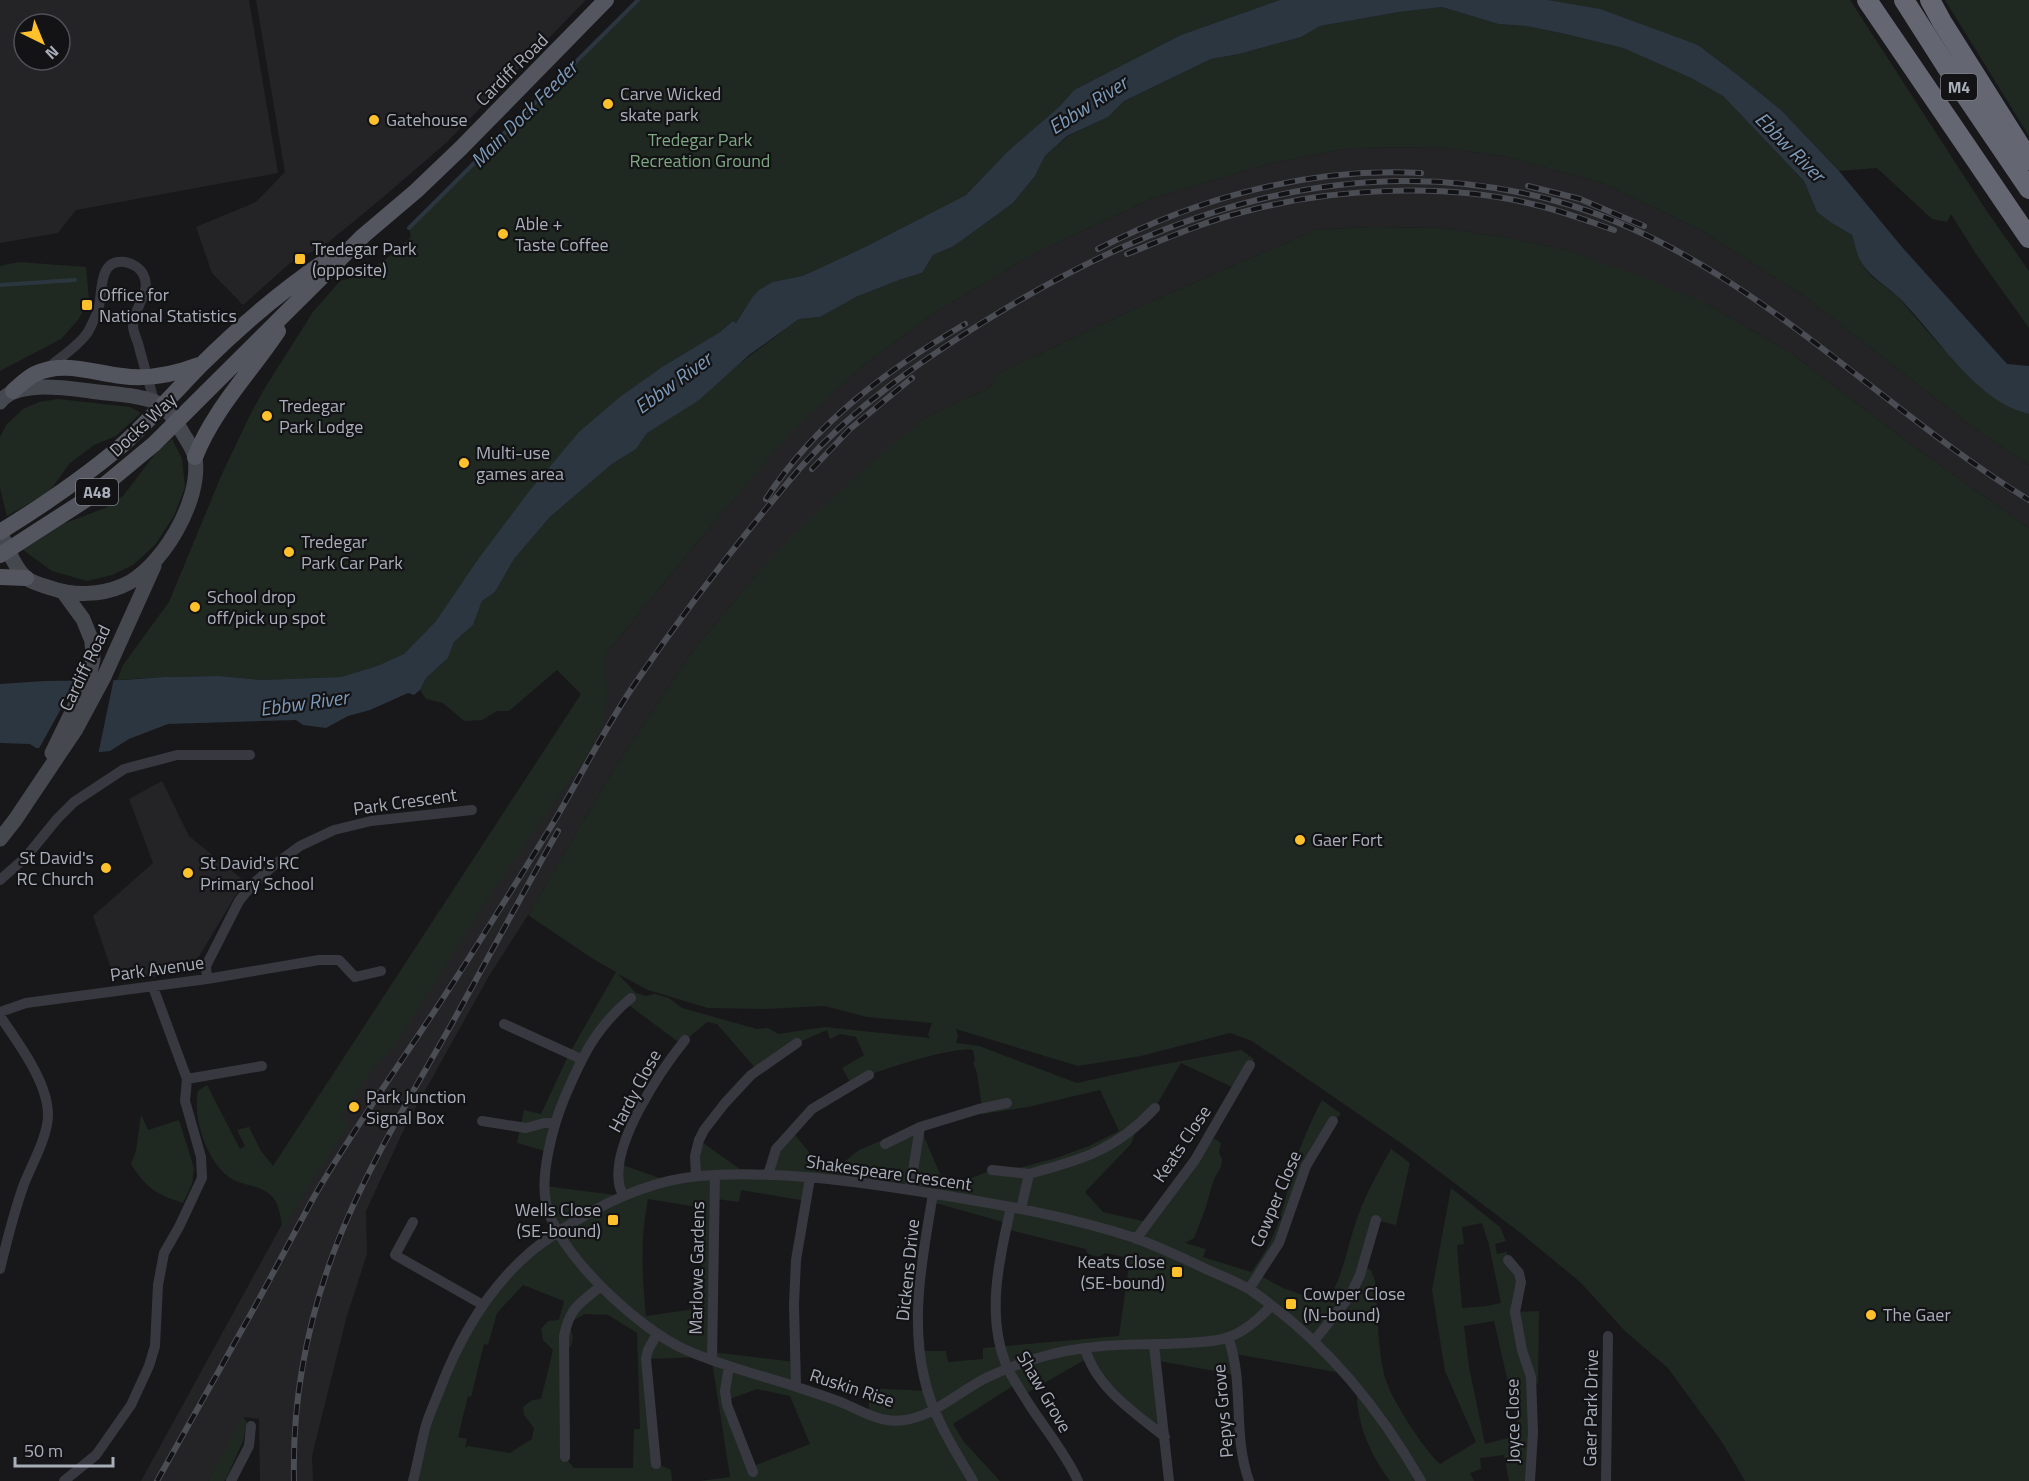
<svg xmlns="http://www.w3.org/2000/svg" width="2029" height="1481" font-family="'Titillium Web',sans-serif">
	<style>
		.built { fill: #242427; fill-rule: evenodd }
		.green { fill: #1f2921; fill-rule: evenodd }
		.water { fill: #2c3640 }
		.pier { fill: #18181a }
		.lines { fill: none; stroke-linecap: round; stroke-linejoin: round }
		.stream { stroke: #2c3640; stroke-width: 4 }
		.minor { stroke: #383940; stroke-width: 10 }
		.secondary { stroke: #464850; stroke-width: 15 }
		.primary { stroke: #54565f; stroke-width: 16 }
		.motorway { stroke: #646771; stroke-width: 20 }
		.rail-casing { stroke: #4b4d55; stroke-width: 6 }
		.rail { stroke: #131315; stroke-width: 4; stroke-dasharray: 11; stroke-linecap: butt }
		.poi-dot { fill: #ffc12b; stroke: #131315; stroke-width: 2 }
		.labels { text-anchor: middle; stroke-width: 4.5; stroke-linejoin: round; paint-order: stroke }
		.shield { fill: #131315; stroke: #7c8089; stroke-width: 1.5 }
		.shield-label { font-size: 16px; font-weight: bold; fill: #a9aebb }
		.street-label { font-size: 18px; fill: #a9aebb; stroke: #131315 }
		.poi-label { font-size: 18px; fill: #a9aebb; stroke: #131315; text-anchor: start }
		.park-label { font-size: 18px; fill: #7ea883; stroke: #131315 }
		.water-label { font-size: 20px; font-style: italic; fill: #7d9ab9; stroke: #131315 }
	</style>
	<rect width="100%" height="100%" fill="#18181a"/>
	<path class="built" d="M0,0H249L278,173L76,210L58,233L0,243ZM24,24H60V60H24Z
		M256,0H586L446,143L381,199L325,245L290,263L243,305L212,273L196,227L256,202L285,172Z
		M1437,147L1503,156L1603,183L1701,230L1805,297L1975,429L2029,465V528L1912,445L1791,353L1709,305L1566,250L1503,237L1441,228L1371,227L1315,230L1141,306L997,374L989,388L926,417L758,573L692,652L616,766L528,915L489,976L407,1123L366,1211L367,1254L346,1319L312,1456L313,1481H260L259,1419L244,1417L208,1481H141L298,1195L272,1177L545,756L605,655L700,539L793,429L865,364L936,312L1033,254L1153,198L1268,164L1350,148Z
		M162,781L189,836L247,883L235,896L200,955L184,972L147,978L140,974L114,977L93,916L153,863L129,799Z"/>
	<path class="green" d="M638,0H1280L1181,35L1074,90L1059,107L1008,151L966,195L867,246L818,269L802,276L772,282L759,290L753,296L736,323L733,321L720,332L662,367L621,396L476,562L436,621L404,654L377,666L341,677L262,680L220,676L164,677L117,680L123,665L169,602L222,474L250,415L266,386L313,312L340,281L362,275L386,259L411,237L409,228Z
		M1547,0H1850L1986,210L2029,271V328L1976,254L1951,214L1947,222L1932,219L1877,168L1839,171L1782,111L1739,76L1698,45Z
		M1945,0H2029V136Z
		M1442,7L1498,24L1526,26L1561,33L1623,48L1691,78L1723,96L1804,181L1817,212L1830,222L1852,235L1861,263L1871,276L1897,296L1942,348L2018,411L2029,414V465L1975,429L1805,297L1701,230L1603,183L1503,156L1437,147L1350,148L1268,164L1153,198L1033,254L936,312L865,364L793,430L700,539L605,655L607,697L603,723L586,757L496,886L395,1045C373,1067 356,1092 340,1119L349,1125L312,1180L283,1230C281,1221 280,1210 276,1202C267,1185 246,1187 232,1179C207,1164 192,1117 198,1091L207,1085L240,1149L245,1146L237,1130L249,1127L261,1151L273,1166L581,694L557,670L509,711H497L482,720L464,721L443,703L426,699L420,690L426,678L448,658L454,642L473,625L482,601L495,592L514,559L550,517L612,464L636,449L647,433L799,319L820,317L856,297L899,280L922,273L933,255L954,246L1013,203L1035,176L1045,156L1068,136L1108,117L1124,101L1211,59L1239,54L1301,37L1320,26L1399,12Z
		M1371,227L1441,228L1503,237L1566,250L1644,277L1709,305L1791,353L1912,445L2029,528V1481H1745L1722,1442L1668,1368L1626,1332L1580,1282L1522,1234L1408,1148L1252,1041L1230,1033L1141,1056L1078,1066L956,1029L958,1035L956,1043L979,1046L1077,1083L1149,1067L1241,1050L1254,1059L1236,1089L1181,1063L1155,1108L1138,1126L1131,1144L1085,1192L1103,1212L1147,1222L1210,1136L1221,1143L1219,1152L1222,1159L1221,1167L1214,1179L1205,1210L1194,1238L1185,1243L1206,1249L1203,1257L1251,1272C1280,1235 1282,1207 1295,1164C1302,1141 1311,1121 1322,1100L1341,1114L1333,1121L1259,1275L1283,1288L1326,1303C1344,1277 1347,1245 1358,1216C1366,1193 1379,1171 1391,1149L1410,1163L1396,1225L1376,1220L1363,1266L1371,1270L1375,1281C1378,1311 1377,1344 1384,1374C1388,1395 1424,1450 1440,1464L1476,1442L1445,1371L1432,1290L1451,1188L1500,1227L1506,1241L1495,1244L1497,1254L1507,1252L1508,1260L1519,1273L1516,1312L1539,1311L1538,1382L1531,1393L1530,1481H1509L1504,1455L1480,1458L1481,1469L1470,1473L1474,1481H1390C1370,1454 1355,1421 1357,1387L1347,1374L1235,1354L1237,1375L1159,1361L1165,1437L1121,1401L1088,1358L1023,1395L1016,1384L953,1424L964,1442L1000,1481H700L730,1477L712,1361L704,1357L646,1359L656,1463L671,1470L672,1481H413L427,1422L483,1305L557,1232L545,1186L623,1196L620,1164L671,1182L695,1176L699,1140L748,1175H768L791,1130L821,1167L835,1169L859,1150L883,1140L920,1127L946,1188L992,1170L1023,1167L1056,1158L1089,1146L1119,1131L1100,1090L1028,1107L983,1114L977,1073L973,1063L975,1061L973,1050C956,1046 887,1068 869,1075C863,1077 858,1081 852,1085L842,1068L864,1055L856,1037L840,1034L830,1039L827,1030L797,1043L758,1071L717,1024L707,1022L681,1044L626,1003L581,1059L549,1152L517,1143L524,1110L541,1114L569,1054L616,972L590,957L528,915L616,766L692,652L758,573L795,533L862,471L926,417L989,388L997,374L1141,306L1315,230ZM618,974L648,990L708,1008L766,1009L824,1006L867,1017L932,1023L928,1035L930,1038L824,1027L778,1034L768,1028L757,1029L682,1008L669,998L655,994L646,996L636,993ZM811,1178L933,1194L932,1202L1007,1223L1006,1229L1086,1249L1087,1253C1094,1256 1099,1259 1105,1253L1130,1258L1119,1336L983,1348V1359L948,1362L946,1351H920L928,1391L868,1388L869,1413L796,1387L795,1362L712,1352L716,1199L739,1202L741,1190L806,1201ZM648,1199L703,1208L701,1308L646,1316C642,1276 640,1238 648,1199ZM1482,1223L1489,1245L1501,1303L1487,1306L1462,1308L1457,1245L1464,1244L1462,1227ZM523,1285L564,1301L559,1320L548,1321L541,1329L543,1340L553,1350L541,1399L532,1400L523,1407L524,1415L534,1428L532,1439L510,1453L468,1446L465,1448L467,1439L458,1437L468,1396L471,1397L484,1344L488,1345L497,1313ZM585,1314L608,1315L637,1333L640,1429H634L633,1468H574L565,1457L564,1350L571,1346C574,1336 573,1332 567,1324ZM1494,1321L1520,1435L1485,1444L1469,1367L1464,1326ZM757,1389L790,1396L810,1444L751,1467L727,1400Z
		M19,262L86,267L89,300L78,320L61,339L0,371V266Z
		M58,399L130,407L141,413L116,436L94,445L70,463L49,492L7,516L0,488V437L7,424L23,409L39,402Z
		M172,439L182,459L185,487L174,516L155,545L133,565L112,575L87,581L52,571L23,550L63,524L105,508L123,496L155,454Z
		M141,1114L148,1130L179,1120L194,1168L192,1184L183,1203C156,1194 147,1189 131,1164L136,1151Z
		M243,1417L247,1422L243,1441L226,1479L224,1481H208Z"/>
	<path class="water" d="M1280,0H1547L1600,9L1698,45L1739,76L1782,111L1839,171L1902,247L2007,364L2029,366V414C1974,401 1936,333 1897,296C1885,285 1872,278 1863,265C1857,257 1855,244 1852,235L1830,222L1817,212L1804,181L1723,96L1691,78L1623,48L1561,33L1526,26L1498,24L1442,7L1399,12L1320,26L1301,37L1239,54L1211,59L1124,101L1108,117L1067,136L1045,156L1035,176L1013,203L954,246L933,255L922,273L899,280L856,297L820,317L799,319L749,355L699,400L647,433L636,449L612,464L550,517L514,559L495,592L482,601L473,625L454,642L448,658L426,678L420,690L414,695L408,693L370,710L348,716L326,728L303,725L296,720L168,724L129,739L110,751L100,752L36,748L30,744L0,743V684L45,681L124,680L164,677L220,676L262,680L341,677L377,666L404,654L436,621L476,562L531,489L579,432L621,396L662,367L720,332L733,321L736,323L753,296L759,290L772,282L802,276L818,269L867,246L966,195L1008,151L1059,107L1074,90L1181,35Z"/>
	<path class="pier" d="M78,678H114L98,755L37,752Z"/>
	<g class="lines">
		<path class="stream" d="M409,228L638,0
			M0,285L75,280"/>
		<path class="minor" d="M47,369C60,357 78,347 88,332C91,326 95,318 98,311C103,295 97,258 125,262C132,263 140,268 143,274C153,292 133,307 133,326C133,331 136,338 138,343C143,363 149,382 154,401
			M0,880L26,857L57,819L74,802L124,769L177,755H250
			M207,979L206,966L239,901L252,885L274,865L300,846L334,830L371,821L472,810
			M631,998C595,1028 582,1057 564,1099C553,1126 540,1174 546,1203C556,1253 640,1330 686,1350C722,1366 760,1375 797,1387C812,1392 828,1397 843,1403C857,1409 872,1418 887,1420C926,1426 956,1392 988,1377C1018,1363 1053,1352 1085,1348C1119,1343 1153,1345 1186,1343C1200,1342 1216,1342 1229,1337C1246,1331 1259,1319 1271,1306
			M0,1012L26,1003L207,979L319,960H339L355,977L381,971
			M0,1016C18,1043 48,1082 48,1115C48,1136 32,1164 24,1184C14,1212 7,1240 0,1269
			M504,1024L581,1059
			M187,1079L262,1066
			M482,1121L526,1128L544,1123H555
			M885,1144L920,1127
			M992,1170L1029,1174
			M768,1175L776,1149L812,1109L869,1075
			M696,1176L695,1156L699,1140L704,1130L725,1103L751,1075L797,1043
			M910,1190L920,1127L979,1109L1007,1103
			M933,1194C923,1254 910,1317 924,1377C932,1415 953,1448 973,1481
			M623,1196C622,1192 619,1187 619,1183C612,1142 661,1070 685,1040
			M1011,1207C999,1259 985,1318 1008,1369C1014,1381 1022,1393 1029,1404C1045,1429 1066,1454 1078,1481
			M1021,1209L1029,1174C1083,1159 1116,1150 1155,1108
			M413,1222L395,1255L483,1305
			M1136,1239L1195,1160L1250,1065
			M1508,1260L1519,1273L1521,1282L1515,1312L1522,1350L1531,1377L1533,1432L1530,1481
			M1249,1289L1279,1243L1306,1166L1333,1121
			M1228,1337C1245,1384 1232,1434 1249,1481
			M1314,1341L1350,1296L1360,1275L1376,1220
			M1154,1345L1169,1481
			M1085,1348C1095,1387 1135,1413 1165,1437
			M712,1360L715,1175
			M729,1366L725,1391L727,1405L753,1472
			M796,1387L794,1304L796,1260L810,1178
			M565,1457L564,1336C570,1307 579,1304 601,1286
			M656,1464L646,1359L648,1350L657,1334
			M64,1481L96,1455L131,1405L149,1366L155,1346L158,1285L164,1253L179,1227L202,1178L201,1157L185,1101L187,1079L153,987
			M231,1481L249,1446L251,1426
			M413,1481C418,1462 421,1443 426,1425C430,1413 435,1401 440,1389C459,1339 486,1292 526,1256C542,1241 561,1230 579,1219C614,1198 657,1180 699,1176C775,1170 854,1181 929,1193C998,1204 1068,1216 1135,1238C1159,1247 1183,1258 1206,1269C1221,1276 1238,1282 1252,1291C1324,1340 1378,1406 1421,1481
			M1606,1481L1608,1336"/>
		<path class="secondary" d="M0,402C16,380 66,388 90,391C110,394 134,394 153,401C165,405 175,420 181,430C185,438 194,449 195,458C202,500 161,570 122,586C101,595 73,596 51,588C44,586 33,583 26,578C15,568 5,544 0,530
			M52,753L89,677L93,659L92,641L83,619L64,593
			M0,839L15,820L76,729L104,677L154,566"/>
		<path class="primary" d="M13,391C20,385 27,378 35,374C63,360 93,373 122,376C148,380 175,374 199,365
			M195,457C214,409 250,373 278,331
			M0,532C42,506 82,479 120,447C148,422 174,393 200,366C241,325 286,287 334,255
			M0,555L90,497L154,444L363,236L416,191L461,148L606,0
			M0,577L26,578"/>
		<path class="motorway" d="M1867,0L2029,238
			M1904,0L1955,80L2029,189
			M1930,0L1942,22L2029,160"/>
		<g class="rail-casing">
			<path id="rail" d="M1528,186L1580,199L1644,226
				M1098,249C1197,198 1309,167 1421,173
				M1127,254C1165,239 1203,222 1243,212C1331,188 1447,182 1536,205C1562,211 1588,221 1614,230
				M812,469L850,429L912,378
				M766,499C815,423 888,369 965,324
				M157,1481C189,1424 221,1367 253,1310C274,1272 294,1233 315,1195C366,1108 426,1028 479,942C504,902 530,861 555,820C581,775 605,728 634,685C685,610 742,536 801,467C854,407 918,363 985,321C1159,213 1351,145 1556,201C1739,251 1872,404 2029,500
				M294,1481C292,1399 308,1317 338,1241C367,1168 411,1095 450,1027C486,962 521,896 558,831"/>
		</g>
		<use href="#rail" class="rail"/>
	</g>
	<g class="poi-dot">
		<circle cx="608" cy="104" r="6"/>
		<circle cx="374" cy="120" r="6"/>
		<circle cx="503" cy="234" r="6"/>
		<rect x="294" y="253" width="12" height="12" rx="3"/>
		<rect x="81" y="299" width="12" height="12" rx="3"/>
		<circle cx="267" cy="416" r="6"/>
		<circle cx="464" cy="463" r="6"/>
		<circle cx="289" cy="552" r="6"/>
		<circle cx="195" cy="607" r="6"/>
		<circle cx="1300" cy="840" r="6"/>
		<circle cx="106" cy="868" r="6"/>
		<circle cx="188" cy="873" r="6"/>
		<circle cx="354" cy="1107" r="6"/>
		<rect x="607" y="1214" width="12" height="12" rx="3"/>
		<rect x="1171" y="1266" width="12" height="12" rx="3"/>
		<rect x="1285" y="1298" width="12" height="12" rx="3"/>
		<circle cx="1871" cy="1315" r="6"/>
	</g>
	<g class="labels">
		<g class="shield">
			<rect x="1941" y="74" width="36" height="26" rx="4.5"/>
			<rect x="76" y="479" width="42" height="26" rx="4.5"/>
		</g>
		<g class="shield-label">
			<text x="1959" y="93">M4</text>
			<text x="97" y="498">A48</text>
		</g>
		<g class="street-label">
			<text transform="translate(512 70) rotate(-45)" y="6">Cardiff Road</text>
			<text transform="translate(143 425) rotate(-43)" y="6">Docks Way</text>
			<text transform="translate(85 668) rotate(-64)" y="6">Cardiff Road</text>
			<text transform="translate(405 802) rotate(-8)" y="6">Park Crescent</text>
			<text transform="translate(157 969) rotate(-8)" y="6">Park Avenue</text>
			<text transform="translate(635 1091) rotate(-62)" y="6">Hardy Close</text>
			<text transform="translate(1182 1144) rotate(-56)" y="6">Keats Close</text>
			<text transform="translate(889 1173) rotate(8)" y="6">Shakespeare Crescent</text>
			<text transform="translate(1276 1199) rotate(-67)" y="6">Cowper Close</text>
			<text transform="translate(697 1268) rotate(-89)" y="6">Marlowe Gardens</text>
			<text transform="translate(908 1270) rotate(-84)" y="6">Dickens Drive</text>
			<text transform="translate(852 1388) rotate(18)" y="6">Ruskin Rise</text>
			<text transform="translate(1044 1392) rotate(60)" y="6">Shaw Grove</text>
			<text transform="translate(1591 1408) rotate(-89)" y="6">Gaer Park Drive</text>
			<text transform="translate(1223 1411) rotate(-95)" y="6">Pepys Grove</text>
			<text transform="translate(1513 1421) rotate(-91)" y="6">Joyce Close</text>
		</g>
		<g class="poi-label">
			<text x="620" y="100">Carve Wicked<tspan x="620" dy="21">skate park</tspan></text>
			<text x="386" y="126">Gatehouse</text>
			<text x="515" y="230">Able +<tspan x="515" dy="21">Taste Coffee</tspan></text>
			<text x="312" y="255">Tredegar Park<tspan x="312" dy="21">(opposite)</tspan></text>
			<text x="99" y="301">Office for<tspan x="99" dy="21">National Statistics</tspan></text>
			<text x="279" y="412">Tredegar<tspan x="279" dy="21">Park Lodge</tspan></text>
			<text x="476" y="459">Multi-use<tspan x="476" dy="21">games area</tspan></text>
			<text x="301" y="548">Tredegar<tspan x="301" dy="21">Park Car Park</tspan></text>
			<text x="207" y="603">School drop<tspan x="207" dy="21">off/pick up spot</tspan></text>
			<text x="1312" y="846">Gaer Fort</text>
			<text x="94" y="864" text-anchor="end">St David's<tspan x="94" dy="21">RC Church</tspan></text>
			<text x="200" y="869">St David's RC<tspan x="200" dy="21">Primary School</tspan></text>
			<text x="366" y="1103">Park Junction<tspan x="366" dy="21">Signal Box</tspan></text>
			<text x="601" y="1216" text-anchor="end">Wells Close<tspan x="601" dy="21">(SE-bound)</tspan></text>
			<text x="1165" y="1268" text-anchor="end">Keats Close<tspan x="1165" dy="21">(SE-bound)</tspan></text>
			<text x="1303" y="1300">Cowper Close<tspan x="1303" dy="21">(N-bound)</tspan></text>
			<text x="1883" y="1321">The Gaer</text>
		</g>
		<g class="park-label">
			<text x="700" y="146">Tredegar Park<tspan x="700" dy="21">Recreation Ground</tspan></text>
		</g>
		<g class="water-label">
			<text transform="translate(1088 105) rotate(-33)" y="7">Ebbw River</text>
			<text transform="translate(524 114) rotate(-45)" y="7">Main Dock Feeder</text>
			<text transform="translate(1790 147) rotate(45)" y="7">Ebbw River</text>
			<text transform="translate(673 383) rotate(-36)" y="7">Ebbw River</text>
			<text transform="translate(304 703) rotate(-8)" y="7">Ebbw River</text>
		</g>
	</g>
	<g transform="translate(42 42) rotate(137)"><circle r="28" fill="#131315" stroke="#4f5157" stroke-width="1.5"/>
	<path d="M0-4.5L10 22L0 15L-10 22Z" fill="#ffc12b"/>
	<text y="-9" font-size="16" font-weight="bold" text-anchor="middle" fill="#a9aebb">N</text>
	</g>
	<path d="M15 1457v9h98v-9" fill="none" stroke="#a9aebb" stroke-width="3"/>
	<text x="24" y="1457" font-size="18" fill="#a9aebb" stroke="#131315" stroke-width="4.5" paint-order="stroke">50 m</text>
</svg>
